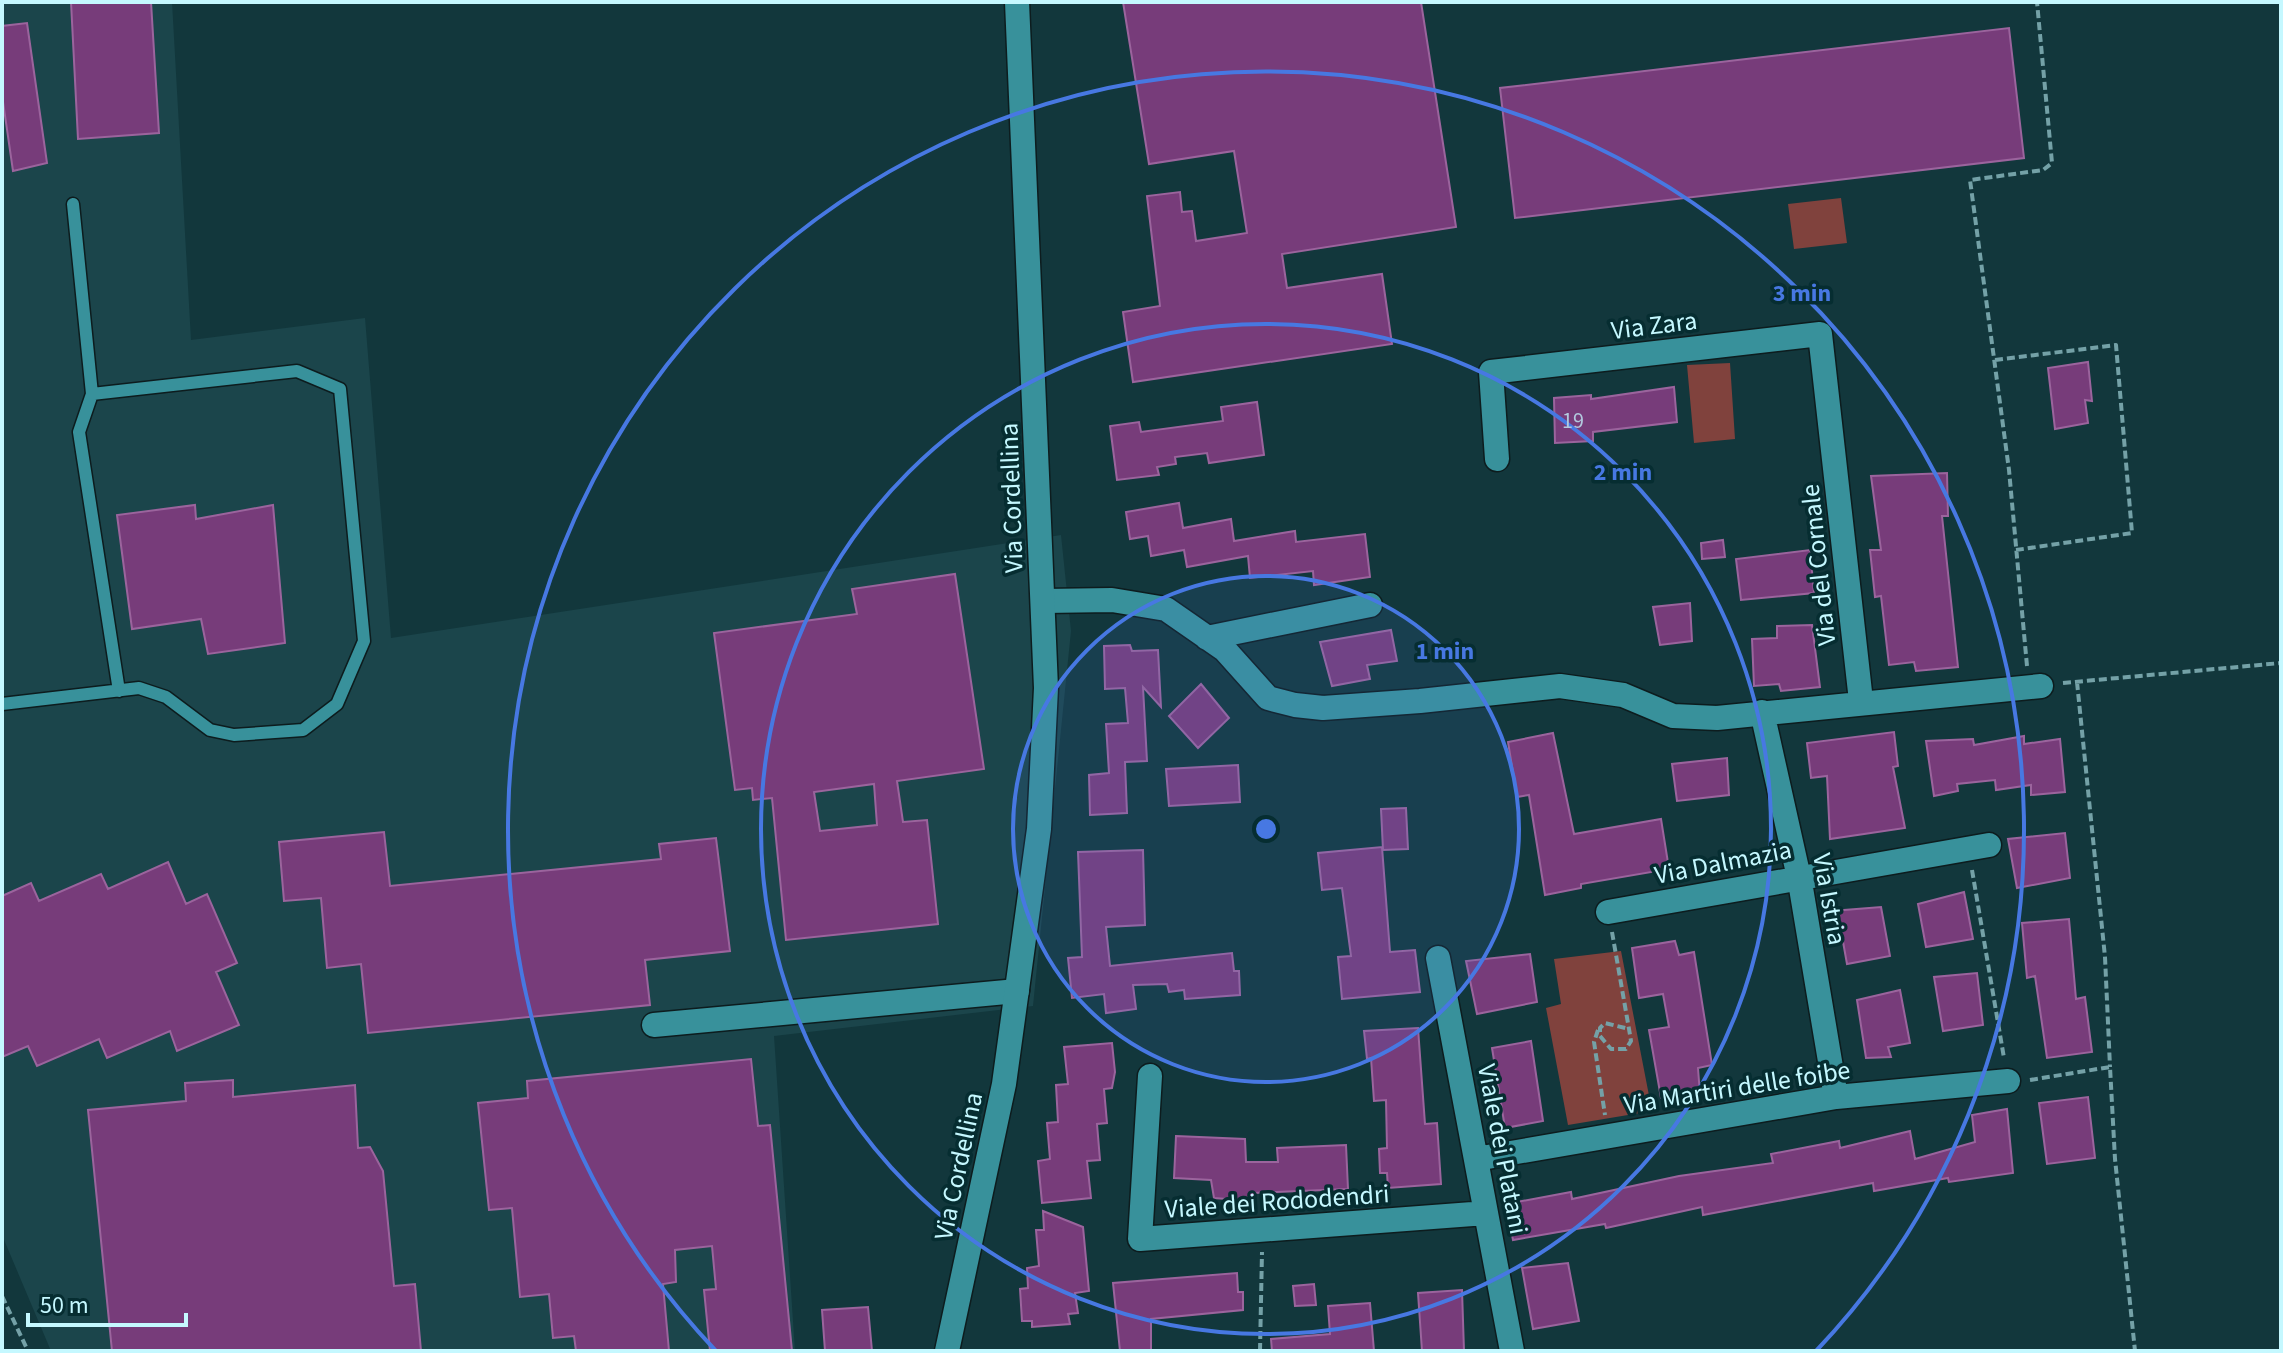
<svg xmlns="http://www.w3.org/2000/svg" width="2283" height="1353" font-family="'Source Sans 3',sans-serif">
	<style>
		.built { fill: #1b454b }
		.green { fill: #80423d }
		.building { fill: #773c7a; stroke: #9b649d; stroke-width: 2; fill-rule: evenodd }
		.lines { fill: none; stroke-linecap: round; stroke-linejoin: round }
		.lane-casing { stroke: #0d1c1e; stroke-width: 15 }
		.street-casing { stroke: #0d1c1e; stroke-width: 27 }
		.secondary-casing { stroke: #0d1c1e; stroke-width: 27 }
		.path { stroke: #74a1a7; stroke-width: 4; stroke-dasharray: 8 4; stroke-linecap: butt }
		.lane { stroke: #38919b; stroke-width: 12 }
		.street { stroke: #38919b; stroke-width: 24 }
		.secondary { stroke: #38919b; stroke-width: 24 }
		.ring { fill: none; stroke: #4778e2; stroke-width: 4 }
		.labels { text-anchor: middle; stroke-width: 7; stroke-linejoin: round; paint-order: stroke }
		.number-label { font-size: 22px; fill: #b2c9de }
		.street-label { font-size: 26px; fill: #c5f8ff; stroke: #062d31 }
		.centre { fill: #4778e2; stroke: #062d31; stroke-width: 4 }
		.ring-label { font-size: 24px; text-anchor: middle; font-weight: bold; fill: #4778e2; stroke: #062d31; stroke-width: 7; stroke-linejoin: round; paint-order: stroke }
	</style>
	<rect width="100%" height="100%" fill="#12373c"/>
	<path class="built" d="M2,2H172L191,340L365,318L391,638L1061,535L1071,631L1033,1006L774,1036L795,1351H51L2,1235Z"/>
	<path class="green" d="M1841,198L1847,243L1794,249L1788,204Z
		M1730,363L1735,439L1694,443L1687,365Z
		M1621,951L1652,1111L1568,1125L1546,1008L1561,1004L1554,959Z"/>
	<path class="building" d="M71,2H151L159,133L78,139Z
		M1123,2H1421L1456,227L1282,254L1287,288L1382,274L1392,344L1133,382L1123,312L1160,306L1147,196L1180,192L1182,212L1192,211L1196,241L1247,233L1234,151L1149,164Z
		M27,23L47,163L13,171L2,95V26Z
		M2009,28L2024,158L1515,218L1500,88Z
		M2088,362L2092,401L2085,400L2088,423L2055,429L2048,368Z
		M1674,387L1677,422L1593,432V441L1555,443L1554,398L1591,395V399Z
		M1257,402L1264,455L1209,463L1207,453L1175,457L1176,464L1157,467L1159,475L1117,480L1110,426L1139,422L1141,432L1223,421L1221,407Z
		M1947,473L1948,516H1942L1958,667L1916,671L1914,662L1889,665L1881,596L1875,597L1870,550H1881L1871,476Z
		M1179,503L1183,528L1231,519L1234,541L1295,531L1296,542L1365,534L1370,577L1314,585L1313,571L1250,578L1248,556L1187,567L1184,550L1151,556L1148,536L1130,539L1126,512Z
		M195,505L196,519L273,505L285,643L208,654L201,619L132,629L117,515Z
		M1723,540L1725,557L1702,559L1701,543Z
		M1810,550L1814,593L1741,600L1736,559Z
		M955,574L984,769L897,781L903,822L927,820L938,924L786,940L772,798L753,800L752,788L735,790L714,633L857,614L852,589ZM874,784L877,825L820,831L814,792Z
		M1690,603L1692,641L1660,645L1653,607Z
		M1812,625L1820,687L1781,691L1779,684L1754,686L1752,639L1777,638V626Z
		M1391,630L1397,661L1367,665L1370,679L1332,686L1320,642Z
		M1130,645L1132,651L1158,650L1161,707L1143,687L1147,761L1125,762L1127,813L1090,815L1089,775L1109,773L1106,724L1128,723L1125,688L1105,689L1104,646Z
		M1201,684L1229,718L1198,748L1169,716Z
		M1894,732L1898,766L1893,767L1905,828L1830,839L1827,776L1811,778L1807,743Z
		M1553,733L1574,834L1661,819L1669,869L1581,884V888L1545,895L1529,795L1517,797L1508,742Z
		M2024,736V744L2060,739L2065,792L2031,795V785L1996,790L1995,780L1957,784L1958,791L1934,796L1926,741L1973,739L1974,745Z
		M1727,758L1729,795L1677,801L1672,764Z
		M1238,765L1240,802L1169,806L1166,769Z
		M1406,808L1408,849L1383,850L1381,809Z
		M384,832L390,886L661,859L659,844L716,838L730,951L645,960L650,1005L368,1033L361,964L327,968L321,898L284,901L279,842Z
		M2065,833L2070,878L2017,888L2008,839Z
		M1382,847L1390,952L1415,950L1420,992L1342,999L1338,957L1351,956L1342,888L1322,890L1318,853Z
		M1143,850L1145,925L1106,927L1110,966L1232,953L1234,971H1239L1240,995L1185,999L1184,990L1169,992L1167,984L1133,985L1136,1009L1106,1013L1104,994L1072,998L1068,958L1082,957L1078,852Z
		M168,862L186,904L207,894L237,963L216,972L239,1025L177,1051L170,1031L107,1058L99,1039L37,1066L28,1046L2,1057V896L31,883L39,901L101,874L108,889Z
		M1964,892L1973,939L1926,947L1918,904Z
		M1881,907L1890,956L1847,964L1842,936L1836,937L1832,911Z
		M2069,919L2076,999L2085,997L2092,1052L2047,1058L2035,976L2027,978L2022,923Z
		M1675,941L1679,955L1694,952L1712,1065L1698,1068L1700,1095L1661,1098L1649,1030L1669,1027L1663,994L1639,998L1632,948Z
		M1530,954L1537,1002L1477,1014L1466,961Z
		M1977,973L1983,1025L1943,1031L1934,977Z
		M1900,990L1910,1043L1888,1047L1891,1057L1866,1058L1857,1000Z
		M1418,1028L1425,1124L1437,1123L1441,1184L1388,1188L1387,1173H1380L1379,1149L1387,1148L1386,1100L1374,1101L1371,1058L1367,1059L1364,1031Z
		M1531,1041L1543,1121L1505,1128L1492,1048Z
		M1112,1043L1115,1072L1112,1088L1104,1089L1107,1123L1097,1124L1100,1160L1087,1161L1091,1198L1042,1203L1038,1161L1050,1159L1047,1123L1058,1122L1056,1085L1068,1084L1064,1047Z
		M751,1059L758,1126L770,1125L792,1351H710L704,1290L716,1289L712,1246L675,1250L676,1282L663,1284L669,1351H576L574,1336L553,1338L549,1294L520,1297L512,1208L489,1210L478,1103L528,1098L527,1081Z
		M233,1080V1097L355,1085L358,1148L370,1147L383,1171L394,1286L415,1284L421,1351H112L88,1110L186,1101L185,1083Z
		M2088,1097L2095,1158L2047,1164L2039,1103Z
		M2007,1109L2013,1173L1949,1182L1948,1178L1874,1191L1873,1183L1703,1215L1702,1207L1606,1228L1605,1224L1513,1240L1506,1204L1571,1192L1572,1199L1679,1176L1773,1163L1771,1154L1839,1141L1840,1148L1910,1131L1915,1159L1975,1142L1972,1115Z
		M1176,1136L1245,1139L1246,1162H1278L1277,1148L1346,1145L1348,1189L1253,1193V1201L1214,1198L1211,1180L1174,1178Z
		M1043,1211L1083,1227L1089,1291L1075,1293L1078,1313L1068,1314L1070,1324L1032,1327V1321H1022L1020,1289L1028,1288L1027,1268L1039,1266L1036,1230H1044Z
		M1568,1263L1579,1321L1533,1329L1522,1268Z
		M1237,1273L1238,1292H1243V1310L1151,1319V1351H1120L1113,1283Z
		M1314,1284L1316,1305L1295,1306L1293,1286Z
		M1462,1290L1464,1351H1422L1418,1293Z
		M1370,1303L1374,1351H1272L1271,1339L1330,1334L1328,1306Z
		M868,1307L872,1351H825L822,1310Z"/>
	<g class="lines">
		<g class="lane-casing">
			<path id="lane" d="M73,204L92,394
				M2,704L139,688L166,697L210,730L234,735L303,730L337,704L364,641L340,389L297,371L92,394L79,432L119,691"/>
		</g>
		<g class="street-casing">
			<path id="street" d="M1497,459L1491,372L1820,334L1861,701
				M1044,601L1112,600L1166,609L1225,650L1268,698L1295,705L1323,708L1420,701L1560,686L1623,695L1673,716L1717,718L2041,686
				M1207,638L1370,605
				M1762,712L1800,882L1836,1097
				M1608,912L1989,845
				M1438,958L1512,1351
				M654,1025L1017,991
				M1150,1076L1140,1239L1486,1213
				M1476,1159L1836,1097L2008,1081"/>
		</g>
		<g class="secondary-casing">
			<path id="secondary" d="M947,1351L1004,1084L1039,829L1046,688L1017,2"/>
		</g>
		<path class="path" d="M1995,360L2116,345L2132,533L2016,550
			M2027,666L2009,470L1970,180L2043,170L2052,163L2037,2
			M2077,682L2105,957L2110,1067
			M2063,683L2281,663
			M1972,870L2004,1058
			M1612,932L1629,1029L1631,1041L1626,1049H1611L1600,1036V1028L1605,1023L1629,1029
			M1598,1030L1594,1042L1605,1115
			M2030,1080L2110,1067L2115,1159L2135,1351
			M2,1296L28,1351
			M1260,1351L1262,1252"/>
		<use href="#lane" class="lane"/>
		<use href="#street" class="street"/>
		<use href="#secondary" class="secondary"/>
	</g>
	<circle cx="1266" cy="829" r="253" fill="#4778e2" fill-opacity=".12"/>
	<g class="ring">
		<circle cx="1266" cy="829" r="253"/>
		<circle cx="1266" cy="829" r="505"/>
		<path d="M716 1351A758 758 0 1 1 1816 1351"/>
	</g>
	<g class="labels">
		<g class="number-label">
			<text x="1573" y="428">19</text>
		</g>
		<g class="street-label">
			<text transform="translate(1654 325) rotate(-7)" y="9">Via Zara</text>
			<text transform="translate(1011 498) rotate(-92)" y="9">Via Cordellina</text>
			<text transform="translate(1818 565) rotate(-96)" y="9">Via del Cornale</text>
			<text transform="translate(1723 862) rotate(-11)" y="9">Via Dalmazia</text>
			<text transform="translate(1830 899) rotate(80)" y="9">Via Istria</text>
			<text transform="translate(1737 1087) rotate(-9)" y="9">Via Martiri delle foibe</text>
			<text transform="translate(1503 1149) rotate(79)" y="9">Viale dei Platani</text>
			<text transform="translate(958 1166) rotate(-78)" y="9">Via Cordellina</text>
			<text transform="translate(1277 1201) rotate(-4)" y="9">Viale dei Rododendri</text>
		</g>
	</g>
	<circle cx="1266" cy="829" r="12" class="centre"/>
	<g class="ring-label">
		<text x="1802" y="301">3 min</text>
		<text x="1623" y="480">2 min</text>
		<text x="1445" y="659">1 min</text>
	</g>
	<rect width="2283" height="1353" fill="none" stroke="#c5f8ff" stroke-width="8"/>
	<path d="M28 1313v12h158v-12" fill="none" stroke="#c5f8ff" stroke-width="4"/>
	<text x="40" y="1313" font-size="24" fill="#c5f8ff" stroke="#062d31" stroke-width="6" paint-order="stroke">50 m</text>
</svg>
